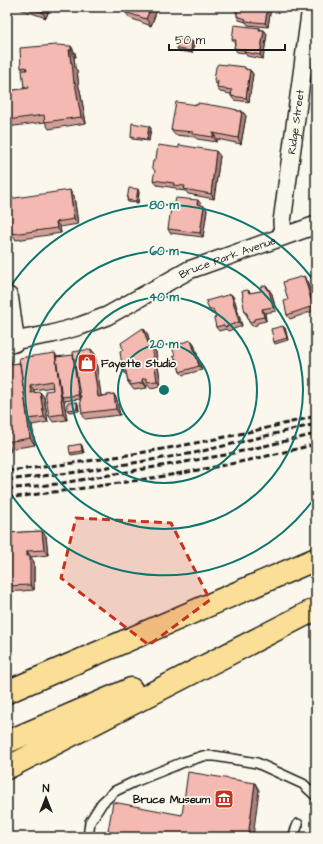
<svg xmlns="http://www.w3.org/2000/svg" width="323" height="844" font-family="'Architects Daughter',sans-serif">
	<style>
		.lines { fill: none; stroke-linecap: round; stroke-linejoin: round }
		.service-casing { stroke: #1c1c1c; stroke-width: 12 }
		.minor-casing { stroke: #1c1c1c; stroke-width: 20 }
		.secondary-casing { stroke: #1c1c1c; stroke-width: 25 }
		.motorway-casing { stroke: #1c1c1c; stroke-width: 25 }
		.service { stroke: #fbf7ec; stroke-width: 9 }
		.minor { stroke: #fbf7ec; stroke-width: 17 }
		.secondary { stroke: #fbf7ec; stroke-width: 22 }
		.motorway { stroke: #fbdf96; stroke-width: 22 }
		.rail { stroke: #1c1c1c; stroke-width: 3; stroke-dasharray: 6 3; stroke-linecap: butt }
		.wall { fill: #d29f97; stroke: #1c1c1c }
		.shaded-wall { fill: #ab827b; stroke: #1c1c1c }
		.building { fill: #f4b9b0; stroke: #1c1c1c }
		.marked { fill: #c8321e; fill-opacity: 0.2; stroke: #c8321e; stroke-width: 3; stroke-dasharray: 8 5; stroke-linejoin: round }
		.ring { fill: none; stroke: #0f766e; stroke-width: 2 }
		.labels { text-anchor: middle; stroke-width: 3.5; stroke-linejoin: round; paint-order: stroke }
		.street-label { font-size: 11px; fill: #1c1c1c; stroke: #fbf7ec }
		.poi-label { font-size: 11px; font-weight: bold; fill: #1c1c1c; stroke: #fbf7ec; text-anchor: start }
		.centre { fill: #0f766e; stroke: #fbf7ec; stroke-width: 2 }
		.ring-label { font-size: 12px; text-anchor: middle; font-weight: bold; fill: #0f766e; stroke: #fbf7ec; stroke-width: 3.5; stroke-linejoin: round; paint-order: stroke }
	</style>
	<rect width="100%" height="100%" fill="#fbf7ec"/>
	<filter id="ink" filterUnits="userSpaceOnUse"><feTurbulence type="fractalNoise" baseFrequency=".025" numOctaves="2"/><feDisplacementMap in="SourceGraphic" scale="8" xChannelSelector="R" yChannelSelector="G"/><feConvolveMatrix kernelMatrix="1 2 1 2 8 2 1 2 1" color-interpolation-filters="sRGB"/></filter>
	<g filter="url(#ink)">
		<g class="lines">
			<g class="service-casing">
				<path id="service" d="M88,837L90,822L102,803L115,791L134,782L181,763L203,756H215L257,763L303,784L316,796
					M293,837L298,824"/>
			</g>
			<g class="minor-casing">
				<g id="minor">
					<path id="s1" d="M283,236L282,222L311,7"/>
					<path id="s2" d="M13,341L52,334L80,326L107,316L189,270L316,225"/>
				</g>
			</g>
			<g class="secondary-casing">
				<path id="secondary" d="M7,298L13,341L7,342"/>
			</g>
			<g class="motorway-casing">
				<path id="motorway" d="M7,692L316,559
					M7,742L131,689
					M7,768L316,609"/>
			</g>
			<use href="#service" class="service"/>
			<use href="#minor" class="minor"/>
			<use href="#secondary" class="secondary"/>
			<use href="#motorway" class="motorway"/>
			<path class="rail" d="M7,471C111,460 214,442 316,416
				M7,480L78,472L194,453L316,424
				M7,489L57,484L225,455L316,434
				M7,498C111,485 215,471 316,444"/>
		</g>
		<path class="wall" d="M18,7H50L46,18L20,9Z
			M124,7H158L151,26L130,18L125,12Z
			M271,7L268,27L248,25L246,22L239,20L237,16V13L234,9Z
			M260,28L261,30H264L267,34L263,59L247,56L245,53L237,52L234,48L235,44L232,40Z
			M194,44L192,53L179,51L177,49Z
			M71,46L75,53L76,57H74L75,68L77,70L79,88L80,90L86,123L49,129L45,122L7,127V91L25,89L24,87L23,70L21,68Z
			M246,69L250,70L253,74L249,102L234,100L231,96V94L220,92L217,88L218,84H216L214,80Z
			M198,105L237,110L238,111H242L246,116L241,144L217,139V142L197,139L195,137L175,135L171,130Z
			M149,126L151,128L149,141L132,139L131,137Z
			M220,156L214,199L188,194L186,191L177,190L176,188L157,185L153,180Z
			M70,190L74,196L78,224L60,227L61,233L16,240L12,234Z
			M139,192L138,203L128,202L127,200Z
			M201,204V205L204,206L207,210L203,237L170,233L168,229L176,209L174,207Z
			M307,280L316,310L290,319L287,315L288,300Z
			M266,285L272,294L276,311L265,313L266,321L257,323V325L252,326L249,322L248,317L245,313L248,290L251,293L261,291Z
			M231,294L234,298L242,326L228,331L226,329L219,331L216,327V317L215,313L212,314L209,310Z
			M283,326L285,328L288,340L275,344L274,342Z
			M143,328L147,333L150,344L156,352L161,386L151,388L148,384L146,385L147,388L134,390L128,382L127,376L123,371V350Z
			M191,340L194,344L202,370L183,375L180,372L177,361L173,356Z
			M95,354L101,396L114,394L117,400L120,415L85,419L82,413L80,399L64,401L67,420L53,422L49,416L53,390V387L34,390V393L40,392L44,397L48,422L32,425L35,445L10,449V452H7V362L13,364L57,357Z
			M77,402L78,404L79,411L69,412L67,410Z
			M81,444L82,446L84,453L71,455L70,453Z
			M42,531L46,536L48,555L31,557V558L34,562V590L7,592V533Z"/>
		<path class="shaded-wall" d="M43,7H50L46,18L42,12Z
			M151,7H158L151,26L146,19Z
			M268,7H271L268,27L265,23Z
			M264,30L267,34L263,59L260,55Z
			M192,41L194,44L192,53L191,51Z
			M71,46L75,53L76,57L71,50Z
			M69,50L74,57L75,68L77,70L79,88L80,90L86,123L81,117L74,83Z
			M250,70L253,74L249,102L246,98Z
			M242,111L246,116L241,144L238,138Z
			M149,126L151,128L149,141L147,139Z
			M213,133L217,139V142L213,137Z
			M216,151L220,156L214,199L211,194Z
			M138,189L139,192L138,203L136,201Z
			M70,190L74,196L78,224L74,219Z
			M198,200L201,204L200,208L197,204Z
			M204,206L207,210L203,237L200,233Z
			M56,222L60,227L61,233L57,228Z
			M304,276L307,280L316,310L313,306Z
			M266,285L272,294L276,311L273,307Z
			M231,294L234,298L242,326L239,322Z
			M262,309L265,313L266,321L264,317Z
			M283,326L285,328L288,340L287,338Z
			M143,328L147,333L150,344L156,352L161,386L157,381L148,343Z
			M191,340L194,344L202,370L199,366Z
			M91,349L95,354L102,402L98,397Z
			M55,353L58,359L62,397L64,401L67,420L63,414Z
			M20,363L28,419L32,425L35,445L30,438Z
			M142,379L146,385L147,388L143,383Z
			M30,385L34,390L35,399L31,393Z
			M77,391L80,395L81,399L78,395Z
			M40,392L44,397L48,422L44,417Z
			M114,394L117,400L120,415L116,409Z
			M77,402L78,404L79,411L77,409Z
			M81,444L82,446L84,453L82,451Z
			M7,445L10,449V452L7,447Z
			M42,531L46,536L48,555L44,550Z
			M27,551L34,562V590L30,585Z
			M255,783L259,790L253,837H248Z"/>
		<path class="building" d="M28,7H43L42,12Z
			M124,7H151L146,19L125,12Z
			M234,7H268L265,23L245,21L246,19L237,16V10L234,9Z
			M234,25L260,28L259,30H264L260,55L244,52L245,50L234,48L236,40H232Z
			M179,39L192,41L191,51L177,49Z
			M56,45L71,46V50H69L71,63H72L74,83H75L81,117L45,122L44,115L7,120V91L29,88V86L24,87L22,70H27L26,67L21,68L20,48Z
			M218,64L245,67V69L250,70L246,98L231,96L232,90L217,88L218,81L214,80L216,67Z
			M176,102L198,105V103L229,108L237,110V111H242L238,138L213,133V137L193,134V132L171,130Z
			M132,123L149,126L147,139L131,137Z
			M158,145L179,148V145L216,151L211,194L184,189L185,186L173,185L174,183L153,180L155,171L152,167L153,161L156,159Z
			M129,188L138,189L136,201L127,200Z
			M70,190L74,219L56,222L57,228L12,234L7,202H9L8,199Z
			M176,198L198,200L197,204L204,206L200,233L168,229L171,208L177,209V207H174Z
			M316,273V283L313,274Z
			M304,276L313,306L287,315L284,301L288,300L283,282Z
			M266,285L267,290H269L273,307L262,309L264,317L254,319V321L249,322L247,313H245L242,297L243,296L242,291L248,290L249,293L261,291L260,287Z
			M231,294L239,322L225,327L224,325L216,327L214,318L216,317L213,309L209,310L206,301Z
			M283,326L287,338L274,342L271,329Z
			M143,328L148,343L149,342L150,346H152L157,381L147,382V378L142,379L143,383L130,385V381L128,382L126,371H123L120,352L123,350L121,343Z
			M191,340L199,366L180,372L177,360L173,356H175L172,346Z
			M316,343V351L314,344Z
			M91,349L98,397L114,394L116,409L82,413L80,399H81V396H80L73,352Z
			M55,353L63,414L49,416L45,391L53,390L52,381L30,385L31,393L40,392L44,417L28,419L19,358Z
			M73,355L78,391H77L78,395L62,397L56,357Z
			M11,361V364L20,363L30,438L7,442V362Z
			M77,402V409L67,410V403Z
			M81,444L82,451L70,453L69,446Z
			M42,531L44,550L27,551V556H30V585L7,586V533Z
			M188,772L255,783L248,837H107L113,802L182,815Z"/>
	</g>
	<path class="marked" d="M76,518L171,523L210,600L149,645L61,578Z"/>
	<g class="ring">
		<circle cx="164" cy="390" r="46"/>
		<circle cx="164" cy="390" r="93"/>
		<circle cx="164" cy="390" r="139"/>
		<path d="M316 496A185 185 0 0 1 7 488M7 292A185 185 0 0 1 316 284"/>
	</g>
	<defs>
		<g id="shop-square" transform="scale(1)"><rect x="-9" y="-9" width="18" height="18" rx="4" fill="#c8321e" stroke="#fbf7ec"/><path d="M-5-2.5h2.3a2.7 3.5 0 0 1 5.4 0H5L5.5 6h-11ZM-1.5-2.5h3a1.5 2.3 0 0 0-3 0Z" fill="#fff"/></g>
		<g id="museum-square" transform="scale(1)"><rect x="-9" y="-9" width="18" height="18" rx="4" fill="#c8321e" stroke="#fbf7ec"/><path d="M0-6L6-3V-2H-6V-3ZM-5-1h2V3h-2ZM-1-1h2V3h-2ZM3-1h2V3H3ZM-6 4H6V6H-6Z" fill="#fff"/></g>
	</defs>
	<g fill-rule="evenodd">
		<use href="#shop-square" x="87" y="363"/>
		<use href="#museum-square" x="224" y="799"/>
	</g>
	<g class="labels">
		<g class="street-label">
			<text dy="4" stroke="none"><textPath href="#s1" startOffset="115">Ridge Street</textPath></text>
			<text dy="4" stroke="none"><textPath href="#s2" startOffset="232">Bruce Park Avenue</textPath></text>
		</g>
		<g class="poi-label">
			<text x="101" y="367">Fayette Studio</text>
			<text x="210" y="803" text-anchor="end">Bruce Museum</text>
		</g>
	</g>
	<circle cx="164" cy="390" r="6" class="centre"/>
	<g class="ring-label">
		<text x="164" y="209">80 m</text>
		<text x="164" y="255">60 m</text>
		<text x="164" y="301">40 m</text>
		<text x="164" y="348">20 m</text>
	</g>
	<rect width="323" height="844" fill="none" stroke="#fbf7ec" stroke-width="24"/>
	<rect x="12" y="12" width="299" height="820" fill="none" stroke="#1c1c1c" stroke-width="1.5" filter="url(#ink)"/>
	<g transform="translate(46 798)" stroke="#fbf7ec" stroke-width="3" paint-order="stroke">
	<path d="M0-3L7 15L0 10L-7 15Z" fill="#1c1c1c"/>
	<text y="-6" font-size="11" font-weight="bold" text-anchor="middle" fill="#1c1c1c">N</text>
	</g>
	<path d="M169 44v6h116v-6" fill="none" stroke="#1c1c1c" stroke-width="2"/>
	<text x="175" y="44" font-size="12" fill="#1c1c1c" stroke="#fbf7ec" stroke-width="3" paint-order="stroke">50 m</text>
</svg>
